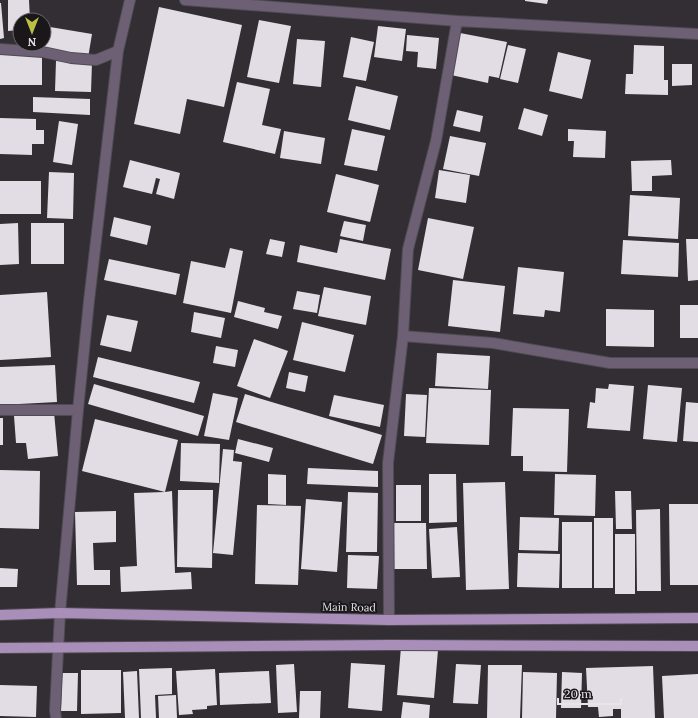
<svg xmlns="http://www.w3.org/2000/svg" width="698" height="718" font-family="Lora,serif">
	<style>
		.building { fill: #e2dde5 }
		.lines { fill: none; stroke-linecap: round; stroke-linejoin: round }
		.street-casing { stroke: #4f4b51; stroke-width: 12 }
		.primary-casing { stroke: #4f4b51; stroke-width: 12 }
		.street { stroke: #6d6075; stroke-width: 10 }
		.primary { stroke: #a98eba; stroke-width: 10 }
		.labels { text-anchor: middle; stroke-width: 4; stroke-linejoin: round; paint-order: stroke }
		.street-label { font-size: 11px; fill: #e7e5e8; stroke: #19171a }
	</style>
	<rect width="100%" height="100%" fill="#322e34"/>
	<path class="building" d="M8,0H29L30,20H20V30L8,31Z
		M525,0H548L547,4L525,1Z
		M0,3H1L4,38L0,39Z
		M159,7L242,25L224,107L187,99L180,134L134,124Z
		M259,20L291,26L279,83L247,77Z
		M44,26L92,34L88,58L39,50L40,44H44Z
		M378,26L406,29L402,61L374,57Z
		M460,33L507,42L499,78L489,76L488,83L451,75Z
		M407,35L439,38L436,69L417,67L418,52L406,51Z
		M351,37L374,42L366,81L343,77Z
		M297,39L325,41L321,87L293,84Z
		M508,45L526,49L518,83L500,79Z
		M634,45L664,46V80H668V95L625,94L626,74H633Z
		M558,52L591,60L582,99L549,91Z
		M0,54H42V85H0Z
		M56,61L92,62L91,92L55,91Z
		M672,64H692V85L672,86Z
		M237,82L270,89L262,125L281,129L275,154L223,142Z
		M356,86L398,96L390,130L348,120Z
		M33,97L90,99V115L33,112Z
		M524,108L548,115L542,136L518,129Z
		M457,110L483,116L480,132L453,126Z
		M0,118L36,119V130H44V144H32V155L0,154Z
		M59,121L78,124L72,165L53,162Z
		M352,129L385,136L377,171L344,165Z
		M568,129L606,131L605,158L573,157L574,141H568Z
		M284,131L325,138L321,164L280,158Z
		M450,136L486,143L479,176L443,169Z
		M130,160L180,173L174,199L156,194L160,179L156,178L152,194L123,187Z
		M671,160L672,175L652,176V191H632L631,161Z
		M439,170L470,175L466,203L435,198Z
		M49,172L74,173L73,219L47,218Z
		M336,174L379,185L370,222L327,212Z
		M0,181H41V214H0Z
		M630,195L680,198L678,239L628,236Z
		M114,217L151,226L147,245L110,236Z
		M428,218L474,227L463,279L418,270Z
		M344,221L366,225L363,241L340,236Z
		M18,223L19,264L0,265V224Z
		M31,223H64V264H31Z
		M270,239L285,242L282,257L266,254Z
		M340,239L391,249L385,280L297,262L300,245L337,253Z
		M686,239H698V280L688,281Z
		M623,240L679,243L678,277L621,274Z
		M230,248L243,251L231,313L183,303L191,261L225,268Z
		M109,259L180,274L176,295L104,280Z
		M518,267L564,272L560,312L545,310L544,317L513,314Z
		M453,280L505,286L500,332L448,326Z
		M324,287L371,296L366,325L318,316Z
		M297,291L320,295L317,313L293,309Z
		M47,292L51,357L0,360V295Z
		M238,301L265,308L264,312L282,316L278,329L234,317Z
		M680,305H698V338H680Z
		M606,309L654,310V347L606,346Z
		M194,312L225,318L221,338L191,332Z
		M107,315L138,321L131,352L100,345Z
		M302,322L354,335L345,372L293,360Z
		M254,339L288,351L270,398L237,386Z
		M216,346L238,350L235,367L213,363Z
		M437,353L490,356L488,389L435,386Z
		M98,357L200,382L194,403L93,377Z
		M55,365L57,402L0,405V367Z
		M289,372L308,376L305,392L286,388Z
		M94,384L204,416L198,436L88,404Z
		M609,384L634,386L630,431L587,428L590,402L595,403L596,388L608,389Z
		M648,385L682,388L677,442L643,439Z
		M429,388L491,390L489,445L426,443Z
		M213,393L238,398L229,440L204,436Z
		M245,394L382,435L373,464L236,422Z
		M406,394L427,395L425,437L404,436Z
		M334,395L384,405L380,427L329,416Z
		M686,402L698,403V442L683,441Z
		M513,408L569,409L567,472L523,471V456H511Z
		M54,412L58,456L28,459L26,443H16L14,416Z
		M0,418H3V445H0Z
		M95,419L178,440L165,492L172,491L175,573L191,572L192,589L121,592L120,567L137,566L134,493L165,492L82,471Z
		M238,439L273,448L269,462L235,453Z
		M181,443L220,444L219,483L180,481Z
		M223,449L234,450L233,461L242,462L233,555L213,553Z
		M308,468L378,471V487L307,484Z
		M0,470L40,471L39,529L0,528Z
		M268,474L286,475V505L268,504Z
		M429,474H456L457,522L429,523Z
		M555,474L596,475L595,516L554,515Z
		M505,482L509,589L466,590L463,483Z
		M396,485H421V521H396Z
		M178,490H213L212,568L177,567Z
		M615,491H631L632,529H616Z
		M348,492L378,493L377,552H346Z
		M306,499L342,502L337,572L301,569Z
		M669,504H698V585H670Z
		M257,505L301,506L298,585L255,584Z
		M660,509L661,591H637L636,510Z
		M116,511V542L93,543L94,570H110V585H77L75,512Z
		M520,517L559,518L558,551L519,550Z
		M594,518H613V588H594Z
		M562,522H592V588H562Z
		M392,523H426L427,569H393Z
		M457,527L460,577L432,578L429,529Z
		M615,534H635V594H615Z
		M518,553L560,554L559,588L517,587Z
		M348,555L379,556L377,589L347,588Z
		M0,568L18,569L17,587H0Z
		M401,647L438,650L434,698L397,695Z
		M351,663L385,665L382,711L348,708Z
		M294,664L297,712L278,713L276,665Z
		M456,664L481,665L478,704L453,703Z
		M488,665H522L520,718H487Z
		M653,666L655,718H621V709H613V716L599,717L598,707H588L586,668Z
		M172,668V694L155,695L156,718H141L139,669Z
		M215,669L217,705L207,706V709L192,710L193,714L179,715L176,671Z
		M81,670H121V713L81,714Z
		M137,671L139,718H125L123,672Z
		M269,671L271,703L220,705L219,673Z
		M523,672L557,673L556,718H522Z
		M562,672L582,673L581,708H561Z
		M62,673H78L77,711H61Z
		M698,674V718H664L662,676Z
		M0,685L37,686L36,717L0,716Z
		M300,691H321L320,718H299Z
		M176,695L177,718H159L158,696Z
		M403,702L430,705L429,718H401Z"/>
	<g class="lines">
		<g class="street-casing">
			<path id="street" d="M185,0L457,21L698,34
				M0,49L43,52L71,58L96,60L118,51
				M403,336L493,343L610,363H698
				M0,410H78
				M389,620L388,463L403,336L408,249L436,141L457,21
				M56,718L55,710L60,613L78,410L89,301L118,51L130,0"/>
		</g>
		<g class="primary-casing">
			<path id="primary" d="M0,615L60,613L389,620L698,618
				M0,648L390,645L698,646"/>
		</g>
		<use href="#street" class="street"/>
		<use href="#primary" class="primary"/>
	</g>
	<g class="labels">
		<g class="street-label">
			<text transform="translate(349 607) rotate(1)" y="4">Main Road</text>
		</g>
	</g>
	<g transform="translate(32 32) rotate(180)"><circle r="19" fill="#19171a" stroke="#6b696c"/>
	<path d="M0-3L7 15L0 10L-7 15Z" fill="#bcbf43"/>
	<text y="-6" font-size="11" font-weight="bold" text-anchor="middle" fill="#e7e5e8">N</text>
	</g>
	<path d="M558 698v6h63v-6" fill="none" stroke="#e7e5e8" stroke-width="2"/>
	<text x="564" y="698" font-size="12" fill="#e7e5e8" stroke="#19171a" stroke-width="3" paint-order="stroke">20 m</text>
</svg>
